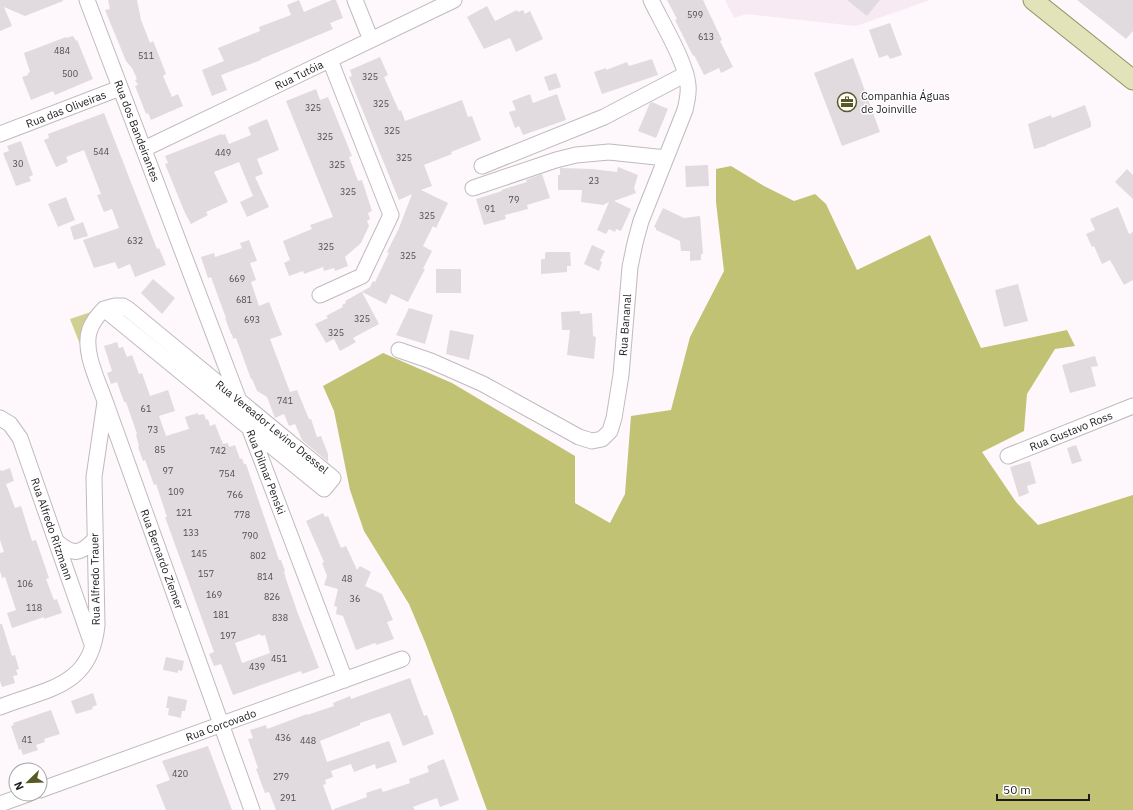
<svg xmlns="http://www.w3.org/2000/svg" width="1133" height="810" font-family="'IBM Plex Sans',sans-serif">
	<style>
		.built { fill: #f8eaf2 }
		.green { fill: #cfd091 }
		.forest { fill: #c1c273 }
		.building { fill: #e1dbdf; fill-rule: evenodd }
		.lines { fill: none; stroke-linecap: round; stroke-linejoin: round }
		.minor-casing { stroke: #c0babe; stroke-width: 17 }
		.major-casing { stroke: #919264; stroke-width: 21 }
		.minor { stroke: #fff; stroke-width: 15 }
		.major { stroke: #e2e3b9; stroke-width: 19 }
		.labels { text-anchor: middle; stroke-width: 3; stroke-linejoin: round; paint-order: stroke }
		.number-label { font-size: 9px; fill: #4f4c4e }
		.street-label { font-size: 11px; fill: #1e1c1d; stroke: #fff }
		.poi-label { font-size: 11px; fill: #1e1c1d; stroke: #fff; text-anchor: start }
	</style>
	<rect width="100%" height="100%" fill="#fef7fb"/>
	<path class="built" d="M725,0H930L856,26L746,14L734,18Z"/>
	<path class="green" d="M94,311L85,357L70,319Z"/>
	<path class="forest" d="M731,166L764,186L794,201L815,194L826,204L857,270L930,235L981,348L1067,330L1075,346L1055,349L1027,394L1024,431L982,452L1016,502L1038,525L1133,495V810H487L452,713L425,642L409,604L364,531L350,490L334,411L323,386L383,353L452,383L575,456V503L610,523L625,494L631,416L671,410L690,337L724,271L716,202V169Z"/>
	<path class="building" d="M0,0H63V1L25,16L4,7L12,26L0,31Z
		M108,0H137L141,20L150,43L153,41L158,53L166,74L163,76L172,97L178,94L183,106L151,120L148,113L146,114L135,86L138,85L135,80L137,79L132,68L126,61L105,10L110,9Z
		M299,0L304,12L332,0H336L343,18L330,23L333,29L261,59V60L221,75L227,90L212,96L202,70L224,61L218,48L260,31L259,27L291,15L287,5Z
		M667,0H703L722,40L720,41L733,67L721,73L719,68L704,75L694,55L693,56L675,20L677,19Z
		M847,0H880L867,16Z
		M1077,0H1133V31L1126,39Z
		M487,6L495,21L517,10L518,12L523,10L525,14L530,11L543,39L516,52L510,38L484,49L467,17Z
		M890,23L902,55L890,59L888,55L879,58L869,30Z
		M73,36L76,41L77,40L93,79L55,95L53,91L31,100L22,77L28,75V73L30,72L24,53L66,37V38Z
		M380,57L388,75L384,77L399,111L401,110L405,121L462,100L468,117L472,116L481,140L451,152L452,154L424,165L432,186L421,190L448,203L436,228L433,226L423,246L432,251L423,269H425L408,302L391,294L386,304L362,292L379,324L353,338L356,342L340,351L334,339L326,343L315,324L328,318L326,316L343,307L342,305L346,303L345,301L370,287L373,281L375,282L389,253L387,252L399,228L412,194L399,200L349,77L352,76L350,70Z
		M853,58L880,132L842,146L814,73Z
		M652,59L658,75L602,94L594,72L606,68V70L627,62L629,66Z
		M556,73L561,87L549,91L544,77Z
		M316,89L320,100L328,97L352,156L349,157L358,181L362,180L372,211L368,213L370,219L367,221L369,226L361,243L345,257L348,266L335,271L334,268L324,271L323,267L304,274L303,271L289,276L284,263L290,260L283,241L312,229L310,225L333,217L286,101Z
		M530,94L533,103L557,94L566,120L523,135L519,126L515,128L509,112L516,110L512,101Z
		M652,102L668,109L656,138L638,131L650,103Z
		M1085,105L1091,123V127L1046,145V146L1034,149L1028,124L1051,115L1052,118Z
		M104,113L157,249L159,248L166,265L135,277L130,264L118,269L115,262L94,268L83,240L119,228L112,209L104,212L97,195L101,194L84,150L66,157L68,162L56,167L44,140L49,138L48,134Z
		M267,119L279,150L257,159L263,174L255,177L269,207L247,217L240,202L253,196L239,162L214,172L228,202L206,212L208,215L191,224L185,213L165,164L168,163L165,156L221,134L222,135L225,134L229,144L251,135L248,127Z
		M21,141L33,175L29,177L31,181L16,186L3,153L9,151L7,146Z
		M708,165L709,186L686,187L685,166Z
		M618,167L638,175L634,188L636,193L614,201L631,209L621,231L616,229L615,232L609,229L606,234L597,230L609,202L603,205L581,202L582,190H558V175H560V168L592,169L617,172Z
		M1127,169L1133,175V199L1115,182Z
		M542,174L550,198L527,205L528,209L505,215L506,219L484,225L476,199L502,191L501,190L527,182L526,180Z
		M66,197L75,220L58,227L48,204Z
		M1118,207L1129,234L1133,232V280L1124,285L1110,260L1102,264L1094,246L1092,247L1086,234L1095,230L1090,219Z
		M663,208L684,218L700,216L703,254H701V260L690,261V251H681L680,241L656,230V228L654,227Z
		M83,222L88,236L74,240L70,227Z
		M249,240L257,261L250,263L256,280L251,282L259,306L269,302L282,335L270,339L290,392L297,390L309,419H311L317,437L321,436L328,454V462L302,440L295,424L289,426L284,414L275,418L267,397L257,391L252,379H251L236,338L233,339L232,334H231L225,318H226L211,277L208,278L201,257L214,253L215,257L242,248L240,243Z
		M592,245L605,251L600,261L602,262L599,271L584,264Z
		M547,252H570L571,266H567V272L541,274V259H545V253Z
		M436,269H461V293H436Z
		M153,279L175,298L162,314L141,293Z
		M1018,284L1028,321L1004,327L995,290Z
		M409,308L433,315L425,344L396,335Z
		M580,311V314L592,313L593,336L596,337L594,359L567,355L570,330H562L561,312Z
		M450,330L474,335L469,360L446,354Z
		M117,342L119,348L123,347L127,357L132,355L139,374L142,373L150,396L168,390L175,411L159,416L166,436L189,429L185,417L198,413V415L204,414L206,420L208,419L210,426L215,424L223,444L228,443L229,447L235,445L240,459L242,458L244,464H246L279,560H281L285,571H284L286,579L297,611L319,668L302,674L301,671L233,695L221,664L214,666L209,654L214,652L165,517H167L156,484L154,485L145,460L143,461L138,447L139,446L136,435L137,434L126,402H124L117,382L111,384L107,373L112,371L104,346ZM260,634L261,636L265,635L270,653L242,663L235,643Z
		M1095,356L1098,366L1091,367L1096,386L1070,393L1062,365Z
		M1076,445L1082,461L1072,464L1067,448Z
		M1030,461L1036,483L1027,486L1029,493L1019,497L1010,467Z
		M10,468L14,481L6,484L15,508L21,506L32,541L36,540L49,578L46,579L54,600L57,599L62,613L44,619V617L12,628L7,613L16,610L5,577L2,578L0,571V553L4,552L0,540V470L2,471Z
		M323,513L325,517L328,516L341,548L346,546L357,570L360,566L371,572L365,586L382,594L393,620L387,622L394,639L376,645L375,643L356,650L343,616L336,614L337,607L334,606L338,589L324,585L327,576L322,563L324,562L306,521Z
		M0,624H2L12,656L15,655L19,669L16,670L18,675L13,676L15,683L2,687L0,681Z
		M166,657L184,661L182,671L178,670V673L163,670Z
		M410,678L424,716L427,715L434,734L403,746L390,713L360,723V725L320,741L327,762L389,741L397,762L376,769L375,764L354,772L351,764L331,771L333,777L325,780L326,784L323,785L332,810H276L269,792L265,793L256,769L258,768L248,739L253,738L250,730L266,725L267,729L307,714V715L334,706L333,703L350,696L351,699Z
		M93,693L97,705L92,707L93,709L76,714L71,701Z
		M168,696L187,700L185,711H182L181,718L168,715L169,708H166Z
		M51,710L60,734L44,739L45,742L36,745L38,750L23,755L21,749L19,750L11,726L14,725L13,723Z
		M208,746L232,810H166L156,785L170,780L162,761Z
		M444,759L459,800L440,807L437,798L413,807L415,810H334V809L367,797L366,793L381,788L383,792L410,783L409,779L429,772L427,766Z"/>
	<g class="lines">
		<g class="minor-casing">
			<path id="minor" d="M87,0L345,680
				M355,0L371,40
				M0,134L120,88
				M144,149L454,0
				M482,166L604,117L686,74
				M473,188L556,160L576,155L609,152L666,158
				M320,295L362,276L391,215L330,60
				M115,306H123L128,309L333,478L324,489L104,309Z
				M104,309C98,315 93,321 90,329C82,350 98,381 105,401L252,810
				M399,350L431,361L483,384L579,437L592,441L602,439L610,431L614,418L621,375L630,267L635,243L641,221L685,110C687,102 689,94 688,85C686,62 662,23 651,0
				M0,418L10,424L20,438L92,644
				M1008,456L1133,406
				M57,542C72,555 80,555 94,540
				M0,707C47,688 91,688 97,625L94,477L105,402
				M40,790L402,659
				M0,804L28,794"/>
		</g>
		<g class="major-casing">
			<path id="major" d="M1033,0L1133,80"/>
		</g>
		<use href="#minor" class="minor"/>
		<use href="#major" class="major"/>
	</g>
	<defs>
		<g id="office-ring" transform="scale(1)"><circle r="9.5" fill="#fff" stroke="#595926" stroke-width="1.5"/><path d="M-6-3h4V-5.5h4V-3h4V5H-6ZM-1-4.5V-3h2v-1.5ZM-6 0V1H6V0Z" fill="#595926"/></g>
	</defs>
	<g fill-rule="evenodd">
		<use href="#office-ring" x="847" y="102"/>
	</g>
	<g class="labels">
		<g class="number-label">
			<text x="695" y="18">599</text>
			<text x="706" y="40">613</text>
			<text x="62" y="54">484</text>
			<text x="146" y="59">511</text>
			<text x="70" y="77">500</text>
			<text x="370" y="80">325</text>
			<text x="381" y="107">325</text>
			<text x="313" y="111">325</text>
			<text x="392" y="134">325</text>
			<text x="325" y="140">325</text>
			<text x="101" y="155">544</text>
			<text x="223" y="156">449</text>
			<text x="404" y="161">325</text>
			<text x="18" y="167">30</text>
			<text x="337" y="168">325</text>
			<text x="594" y="184">23</text>
			<text x="348" y="195">325</text>
			<text x="514" y="203">79</text>
			<text x="490" y="212">91</text>
			<text x="427" y="219">325</text>
			<text x="135" y="244">632</text>
			<text x="326" y="250">325</text>
			<text x="408" y="259">325</text>
			<text x="237" y="282">669</text>
			<text x="244" y="303">681</text>
			<text x="362" y="322">325</text>
			<text x="252" y="323">693</text>
			<text x="336" y="336">325</text>
			<text x="285" y="404">741</text>
			<text x="146" y="412">61</text>
			<text x="153" y="433">73</text>
			<text x="160" y="453">85</text>
			<text x="218" y="454">742</text>
			<text x="168" y="474">97</text>
			<text x="227" y="477">754</text>
			<text x="176" y="495">109</text>
			<text x="235" y="498">766</text>
			<text x="184" y="516">121</text>
			<text x="242" y="518">778</text>
			<text x="191" y="536">133</text>
			<text x="250" y="539">790</text>
			<text x="199" y="557">145</text>
			<text x="258" y="559">802</text>
			<text x="206" y="577">157</text>
			<text x="265" y="580">814</text>
			<text x="347" y="582">48</text>
			<text x="25" y="587">106</text>
			<text x="214" y="598">169</text>
			<text x="272" y="600">826</text>
			<text x="355" y="602">36</text>
			<text x="34" y="611">118</text>
			<text x="221" y="618">181</text>
			<text x="280" y="621">838</text>
			<text x="228" y="639">197</text>
			<text x="279" y="662">451</text>
			<text x="257" y="670">439</text>
			<text x="283" y="741">436</text>
			<text x="27" y="743">41</text>
			<text x="308" y="744">448</text>
			<text x="180" y="777">420</text>
			<text x="281" y="780">279</text>
			<text x="288" y="801">291</text>
		</g>
		<g class="street-label">
			<text transform="translate(299 75) rotate(-26)" y="4">Rua Tutóia</text>
			<text transform="translate(66 109) rotate(-21)" y="4">Rua das Oliveiras</text>
			<text transform="translate(137 131) rotate(69)" y="4">Rua dos Bandeirantes</text>
			<text transform="translate(625 325) rotate(-86)" y="4">Rua Bananal</text>
			<text transform="translate(272 427) rotate(39)" y="4">Rua Vereador Levino Dressel</text>
			<text transform="translate(1071 431) rotate(-22)" y="4">Rua Gustavo Ross</text>
			<text transform="translate(266 472) rotate(69)" y="4">Rua Dilmar Penski</text>
			<text transform="translate(52 529) rotate(71)" y="4">Rua Alfredo Ritzmann</text>
			<text transform="translate(162 559) rotate(70)" y="4">Rua Bernardo Ziemer</text>
			<text transform="translate(95 579) rotate(-91)" y="4">Rua Alfredo Trauer</text>
			<text transform="translate(221 725) rotate(-20)" y="4">Rua Corcovado</text>
		</g>
		<g class="poi-label">
			<text x="861" y="100">Companhia Águas<tspan x="861" dy="13">de Joinville</tspan></text>
		</g>
	</g>
	<g transform="translate(28 782) rotate(247)"><circle r="19" fill="#ffffff" stroke="#a5a4a5"/>
	<path d="M0-3L7 15L0 10L-7 15Z" fill="#595926"/>
	<text y="-6" font-size="11" font-weight="bold" text-anchor="middle" fill="#1e1c1d">N</text>
	</g>
	<path d="M997 794v6h92v-6" fill="none" stroke="#1e1c1d" stroke-width="2"/>
	<text x="1003" y="794" font-size="12" fill="#1e1c1d" stroke="#ffffff" stroke-width="3" paint-order="stroke">50 m</text>
</svg>
